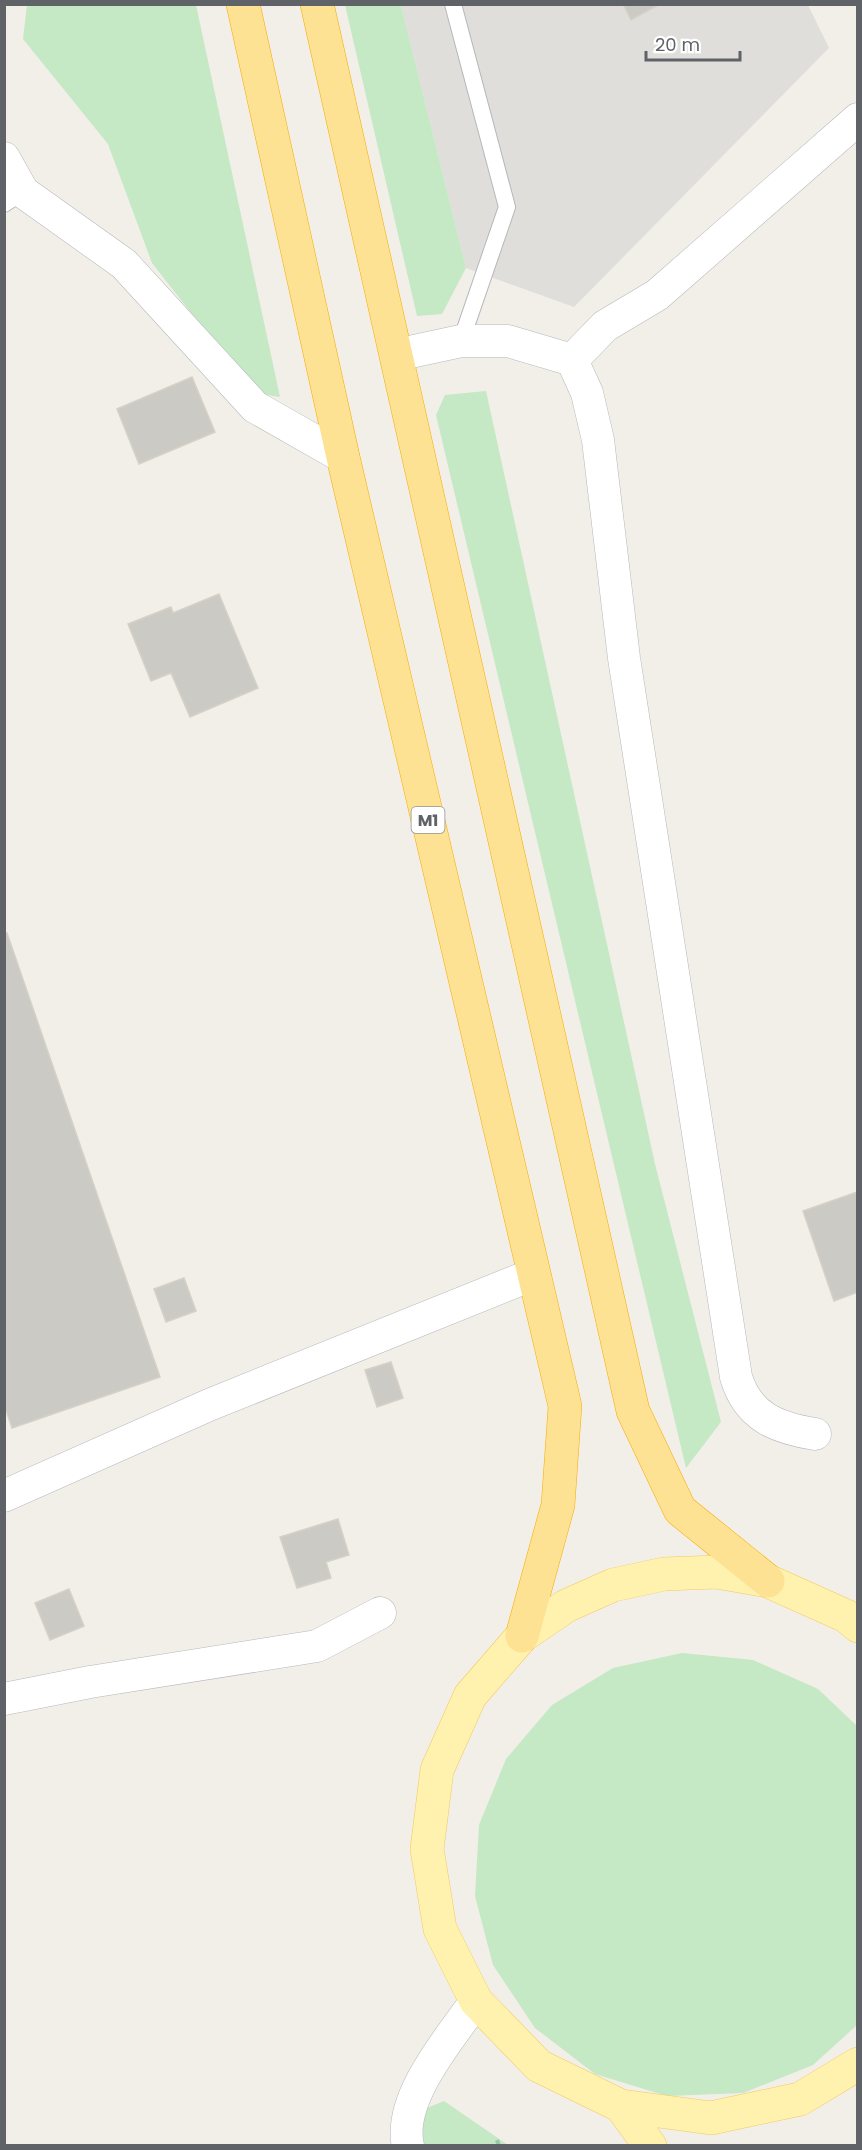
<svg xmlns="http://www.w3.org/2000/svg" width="862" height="2150" font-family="Poppins,sans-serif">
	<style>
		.industrial { fill: #e0deda }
		.green { fill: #c5e8c5 }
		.building { fill: #cccac5; stroke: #d6d1c6; stroke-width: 1.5 }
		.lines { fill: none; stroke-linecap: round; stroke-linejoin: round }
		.service-casing { stroke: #b5b8bc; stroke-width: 18 }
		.minor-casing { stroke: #b5b8bc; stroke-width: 33 }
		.primary-casing { stroke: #f2c960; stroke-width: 34 }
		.motorway-casing { stroke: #f9ab00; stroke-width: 34 }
		.path { stroke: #9cc7a9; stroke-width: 4; stroke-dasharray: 6 3; stroke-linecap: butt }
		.service { stroke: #fff; stroke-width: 16 }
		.minor { stroke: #fff; stroke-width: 32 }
		.primary { stroke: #fff2af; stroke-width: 33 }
		.motorway { stroke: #fde293; stroke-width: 33 }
		.labels { text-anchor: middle; stroke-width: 5; stroke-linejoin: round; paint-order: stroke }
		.shield { fill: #fff; stroke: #8f9295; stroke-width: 1.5 }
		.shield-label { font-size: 16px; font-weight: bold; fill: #5f6368 }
	</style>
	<rect width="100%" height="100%" fill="#f1efe8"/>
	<path class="industrial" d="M401,5H808L829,48L574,307L466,268Z"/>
	<path class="green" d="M27,5H196L280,397L254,393L152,263L108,144L23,39Z
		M345,5H401L466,268L442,314L417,316Z
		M486,391L655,1164L721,1422L686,1468L436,415L445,395Z
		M682,1653L753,1660L818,1689L857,1726V2025L813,2065L743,2093L667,2096L595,2074L535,2028L493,1965L475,1896L479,1825L506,1759L552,1705L613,1668Z
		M444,2101L508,2145H420L416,2131L427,2108Z"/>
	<path class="building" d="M623,4H660L631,20Z
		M192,377L215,432L139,464L117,409Z
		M219,594L258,688L190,717L171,673L151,681L128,624L171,607L173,613Z
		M7,933L160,1377L12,1428L4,1404V934Z
		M857,1192L858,1292L834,1301L803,1211Z
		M184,1278L196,1311L166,1322L154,1289Z
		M391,1362L403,1398L377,1407L365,1370Z
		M338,1519L349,1555L326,1562L331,1578L297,1588L280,1537Z
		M69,1589L84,1626L50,1640L35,1603Z"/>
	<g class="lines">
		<g class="service-casing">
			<path id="service" d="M453,4L507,207L461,341
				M4,204L23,192"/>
		</g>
		<g class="minor-casing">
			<path id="minor" d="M4,158L23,192L124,264L255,407L343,457
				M396,355L461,341H508L572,360L587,393L598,440L624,658L736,1377C748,1417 777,1428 815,1434
				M572,360L605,326L657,295L858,119
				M4,1496L209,1405L534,1274
				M4,1699L90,1682L317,1646L380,1613
				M408,2146C397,2099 450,2038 476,2001"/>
		</g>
		<g class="primary-casing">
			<path id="primary" d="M858,1626L846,1616L768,1581L717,1572L664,1574L613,1585L566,1606L522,1636L470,1696L437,1770L427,1849L440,1929L476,2001L539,2066L621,2106L711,2118L800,2099L858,2064
				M621,2106L650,2146"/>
		</g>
		<g class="motorway-casing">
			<path id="motorway" d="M243,4L343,457L565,1406L558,1505L522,1636
				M317,4L633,1411L680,1510L768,1581"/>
		</g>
		<path class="path" d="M497,2140L499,2146"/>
		<use href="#service" class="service"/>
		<use href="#minor" class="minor"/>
		<use href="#primary" class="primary"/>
		<use href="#motorway" class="motorway"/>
	</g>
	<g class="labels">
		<rect class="shield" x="411.5" y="807" width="33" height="26" rx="4.5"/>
		<g class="shield-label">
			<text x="428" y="826">M1</text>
		</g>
	</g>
	<rect width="862" height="2150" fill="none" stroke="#5f6368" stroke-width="12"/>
	<path d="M646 51v9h94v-9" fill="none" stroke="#5f6368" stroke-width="3"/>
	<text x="655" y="51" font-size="18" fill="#5f6368" stroke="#ffffff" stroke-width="4.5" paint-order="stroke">20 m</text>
</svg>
